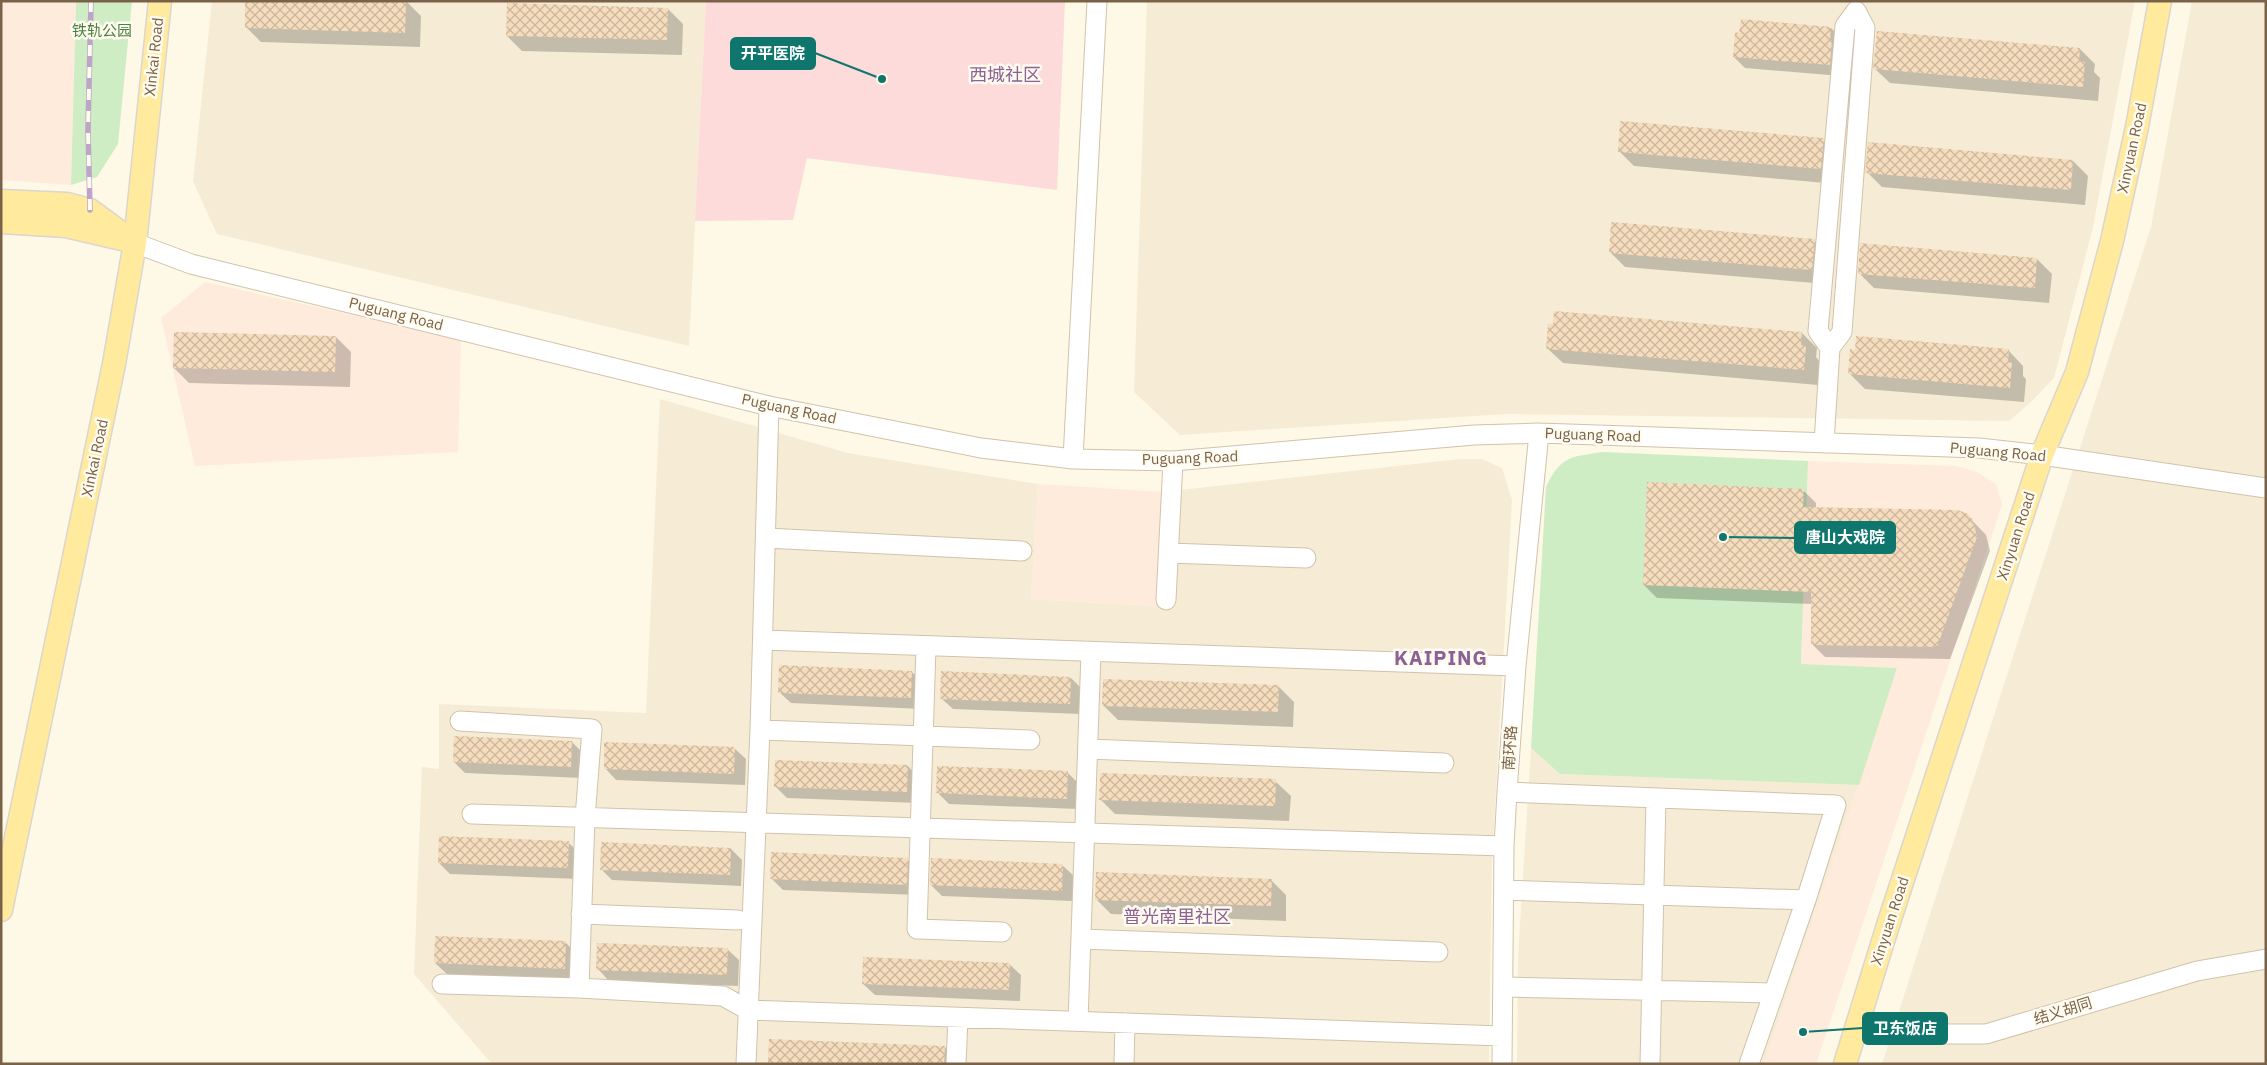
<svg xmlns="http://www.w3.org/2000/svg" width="2267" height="1065" font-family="'IBM Plex Sans','Noto Sans SC',sans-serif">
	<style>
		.residential { fill: #f6ecd5 }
		.commercial { fill: #ffebdb }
		.medical { fill: #fcdbda }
		.green { fill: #ceedc4 }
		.shadow { fill: #0003 }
		.building { fill: url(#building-cross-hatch) }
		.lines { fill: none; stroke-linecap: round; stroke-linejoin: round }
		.minor-casing { stroke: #d1c2ab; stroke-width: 21 }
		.major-casing { stroke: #dcd6d0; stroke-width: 25 }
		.minor { stroke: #fff; stroke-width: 19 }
		.major { stroke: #ffea9d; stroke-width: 22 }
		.rail-casing { stroke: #bea4c9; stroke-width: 5.5 }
		.rail { stroke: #fffbef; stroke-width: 4; stroke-dasharray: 11; stroke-linecap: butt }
		.labels { text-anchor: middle; stroke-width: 5; stroke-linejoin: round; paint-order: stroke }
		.park-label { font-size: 15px; fill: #498140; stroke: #fffbef }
		.street-label { font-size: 15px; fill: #7a6249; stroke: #fffbef }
		.quarter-label { font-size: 18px; fill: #8c6196; stroke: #fffbef }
		.district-label { font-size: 20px; font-weight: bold; letter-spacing: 1px; fill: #8c6196; stroke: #fffbef }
		.leader { fill: none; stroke: #0f766e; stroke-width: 2 }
		.callout-dot { fill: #0f766e; stroke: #fffbef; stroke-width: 2 }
		.callout { fill: #0f766e; stroke: #0f766e; stroke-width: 2 }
		.callout-label { font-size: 16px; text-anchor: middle; font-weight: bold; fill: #fff }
	</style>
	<defs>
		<pattern id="building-cross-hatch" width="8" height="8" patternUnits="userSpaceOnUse" patternTransform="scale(1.25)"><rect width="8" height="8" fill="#f5dcbd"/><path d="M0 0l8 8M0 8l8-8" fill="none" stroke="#cbb69c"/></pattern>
	</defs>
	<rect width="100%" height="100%" fill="#fef8e7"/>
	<path class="residential" d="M212,1H706L689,346L217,234L193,181Z
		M1147,1H2135L2093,227L2054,378L2032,401L2009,421L1506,414L1180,435L1134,392Z
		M2192,1H2266V1064H1882L2151,227Z
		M660,399L848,453L1038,484L1031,599L1156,606L1162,492L1460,459H1482L1502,468L1512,500L1492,864L1489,1064H492L414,974L422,767L439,769V704L646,713Z
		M1531,748L1560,774L1859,785L1764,1064H1517L1518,957Z"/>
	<path class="commercial" d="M1,1H76L71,185L1,180Z
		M205,282L461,339L458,452L195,466L161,318Z
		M1808,461L1956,466L1977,472L1996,484L2002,505L1816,1064H1764L1897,668L1801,665Z
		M1038,484L1162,492L1156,606L1031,599Z"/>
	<path class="medical" d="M706,1H1065L1057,190L807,158L793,220L695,221Z"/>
	<path class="green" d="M76,1H132L118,144L97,177L71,185Z
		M1602,452L1808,461L1801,664L1897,668L1859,785L1560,774L1531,748L1546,487C1561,456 1570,457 1602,452Z"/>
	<path class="shadow" d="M406,1L421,16L420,47L261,42L246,27Z
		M668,9L683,24L682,55L522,51L507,36Z
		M1831,28L1842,39L1841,76L1745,68L1734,57Z
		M2080,49L2095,64L2094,72L2100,78L2098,101L1890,83L1874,68Z
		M1823,140L1838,155L1836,184L1634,166L1619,151Z
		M2073,161L2088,176L2085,205L1882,187L1867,172Z
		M1814,240L1829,256L1827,284L1625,267L1610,252Z
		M2037,259L2052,274L2049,303L1874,288L1859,273Z
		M1802,333L1817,348L1816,357L1820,362L1818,385L1563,363L1547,348Z
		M336,337L351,352L350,387L189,383L174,368Z
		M2008,350L2023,366V376L2026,379L2024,402L1865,389L1850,374Z
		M1803,490L1816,503V509L1967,515L1986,535L1990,551L1950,659L1825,657L1812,644L1813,604L1657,598L1644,585Z
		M912,672L923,683L922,709L791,703L779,692Z
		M1071,678L1082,689L1081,714L953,709L941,698Z
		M1279,687L1294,702L1293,727L1118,720L1103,705Z
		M572,742L583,753L582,778L465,773L454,762Z
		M734,748L746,759L745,785L616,780L605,768Z
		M908,766L919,778L918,803L787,798L775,786Z
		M1067,772L1079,784L1078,809L949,804L938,793Z
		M1275,781L1291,796L1289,821L1115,814L1100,799Z
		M569,843L580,854L579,879L450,874L439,863Z
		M731,849L742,860L741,886L612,880L601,869Z
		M907,859L919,870L918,895L783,890L772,879Z
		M1062,865L1074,876L1072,901L942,896L931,885Z
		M1271,880L1286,895V921L1111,914L1096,899Z
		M565,942L577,954L575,979L447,974L435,963Z
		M727,949L739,960L738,986L609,981L598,969Z
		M1009,964L1021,975L1020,1001L875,995L863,984Z
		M945,1047L960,1064H769Z"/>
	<path class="building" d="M245,1H406L405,33L245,28Z
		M507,3L668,8L667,40L506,36Z
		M1741,19L1831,27L1830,40H1832L1830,65L1733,57L1735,32L1739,33Z
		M1877,31L2080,48L2079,61L2085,62L2083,87L1873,69Z
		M1620,121L1824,138L1821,169L1618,152Z
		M1868,142L2073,160L2071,190L1865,173Z
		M1611,222L1815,239L1812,270L1609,253Z
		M1860,243L2037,258L2035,288L1858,274Z
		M1554,311L1802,332L1801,345L1806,346L1804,370L1546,349L1548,324H1553Z
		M174,332L336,336L335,372L173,368Z
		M1856,336L2009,349L2008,362L2012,363L2010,388L1848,374L1850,349L1855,350Z
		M1647,482L1804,489L1803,507L1958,510L1968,514L1973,520L1977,537L1937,647L1811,645V592L1643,585Z
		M779,665L912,671L911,698L778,693Z
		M941,671L1071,677L1070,704L940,699Z
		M1103,679L1279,685L1278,712L1102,706Z
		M454,736L572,741L571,767L453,762Z
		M604,742L735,747L734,774L604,769Z
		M775,760L908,765L907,792L774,787Z
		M937,766L1068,771L1067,799L936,793Z
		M1100,773L1276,779L1275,806L1099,800Z
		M439,836L569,841L568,868L438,863Z
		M601,842L731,848L730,875L600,870Z
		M771,852L908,858L907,885L770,879Z
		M931,858L1063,864L1062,891L930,885Z
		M1096,872L1272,879L1271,906L1095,900Z
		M435,936L566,941L565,969L434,963Z
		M597,943L728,948L727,975L596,970Z
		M863,957L1010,963L1009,990L862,984Z
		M769,1039L945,1046L944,1064H768Z"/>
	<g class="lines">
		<g class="minor-casing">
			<path id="minor" d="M135,243L191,264L769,406L981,448L1073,459L1173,461L1474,435L1539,433L1979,448L2042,455L2266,488
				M1824,443L1830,348L1842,332L1865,28L1856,11L1845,26L1818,331L1830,348
				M1073,459L1097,1
				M766,538L1022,551
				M1169,553L1306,558
				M1166,600L1173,461
				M763,640L1516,666
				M926,647L917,929L1002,932
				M460,721L592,729L585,818L579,988
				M760,730L1030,740
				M1088,749L1444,763
				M1507,792L1836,805L1806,900L1749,1064
				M472,814L1504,846
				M1504,890L1806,900
				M581,914L738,920
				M1081,939L1438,952
				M442,984L579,988L723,996L748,1010L1502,1036
				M1504,987L1774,993
				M1859,1020L1934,1034H1986L2197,971L2266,959
				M1078,1021L1091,653
				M746,1064L760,730L769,406
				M956,1064L958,1018
				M1124,1064L1125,1023
				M1502,1064L1504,846L1507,792L1516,666L1539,433
				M1650,1064L1656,798"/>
		</g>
		<g class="major-casing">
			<path id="major" d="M1,201L67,204L90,210L135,243
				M1,222L66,226L122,239
				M1,910L114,364L135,243L160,1
				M1845,1064L1889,922L2042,455L2077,372L2112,241L2137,127L2160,1"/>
		</g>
		<use href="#minor" class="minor"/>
		<use href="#major" class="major"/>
		<g class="rail-casing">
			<path id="rail" d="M90,210L88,130L91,1"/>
		</g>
		<use href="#rail" class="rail"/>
	</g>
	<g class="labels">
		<g class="park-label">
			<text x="102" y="36">铁轨公园</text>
		</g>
		<g class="street-label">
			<text transform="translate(154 57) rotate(-84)" y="5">Xinkai Road</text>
			<text transform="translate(2132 148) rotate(-78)" y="5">Xinyuan Road</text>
			<text transform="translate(396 314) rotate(14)" y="5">Puguang Road</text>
			<text transform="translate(789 409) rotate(12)" y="5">Puguang Road</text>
			<text transform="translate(1593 435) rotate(2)" y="5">Puguang Road</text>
			<text transform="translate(1998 452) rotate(5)" y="5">Puguang Road</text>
			<text transform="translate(95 458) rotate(-78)" y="5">Xinkai Road</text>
			<text transform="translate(1190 458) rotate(-2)" y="5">Puguang Road</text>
			<text transform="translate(2016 536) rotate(-72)" y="5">Xinyuan Road</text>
			<text transform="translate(1510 748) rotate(-86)" y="5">南环路</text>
			<text transform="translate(1890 921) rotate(-72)" y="5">Xinyuan Road</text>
			<text transform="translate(2063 1011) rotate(-17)" y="5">结义胡同</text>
		</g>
		<g class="quarter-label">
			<text x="1005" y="81">西城社区</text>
			<text x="1177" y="923">普光南里社区</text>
		</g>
		<g class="district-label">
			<text x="1441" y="665">KAIPING</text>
		</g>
	</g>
	<path class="leader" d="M882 79L815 53M1723 537L1795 538M1803 1032L1863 1028"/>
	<g class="callout-dot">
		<circle cx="882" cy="79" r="5"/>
		<circle cx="1723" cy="537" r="5"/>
		<circle cx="1803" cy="1032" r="5"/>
	</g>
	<g class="callout">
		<rect x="731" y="38" width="84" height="31" rx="5"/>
		<rect x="1795" y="522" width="100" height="31" rx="5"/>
		<rect x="1863" y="1013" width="84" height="31" rx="5"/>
	</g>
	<g class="callout-label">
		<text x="773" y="59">开平医院</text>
		<text x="1845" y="543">唐山大戏院</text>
		<text x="1905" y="1034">卫东饭店</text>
	</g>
	<rect width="2267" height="1065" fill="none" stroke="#7a6249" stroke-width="5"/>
</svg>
